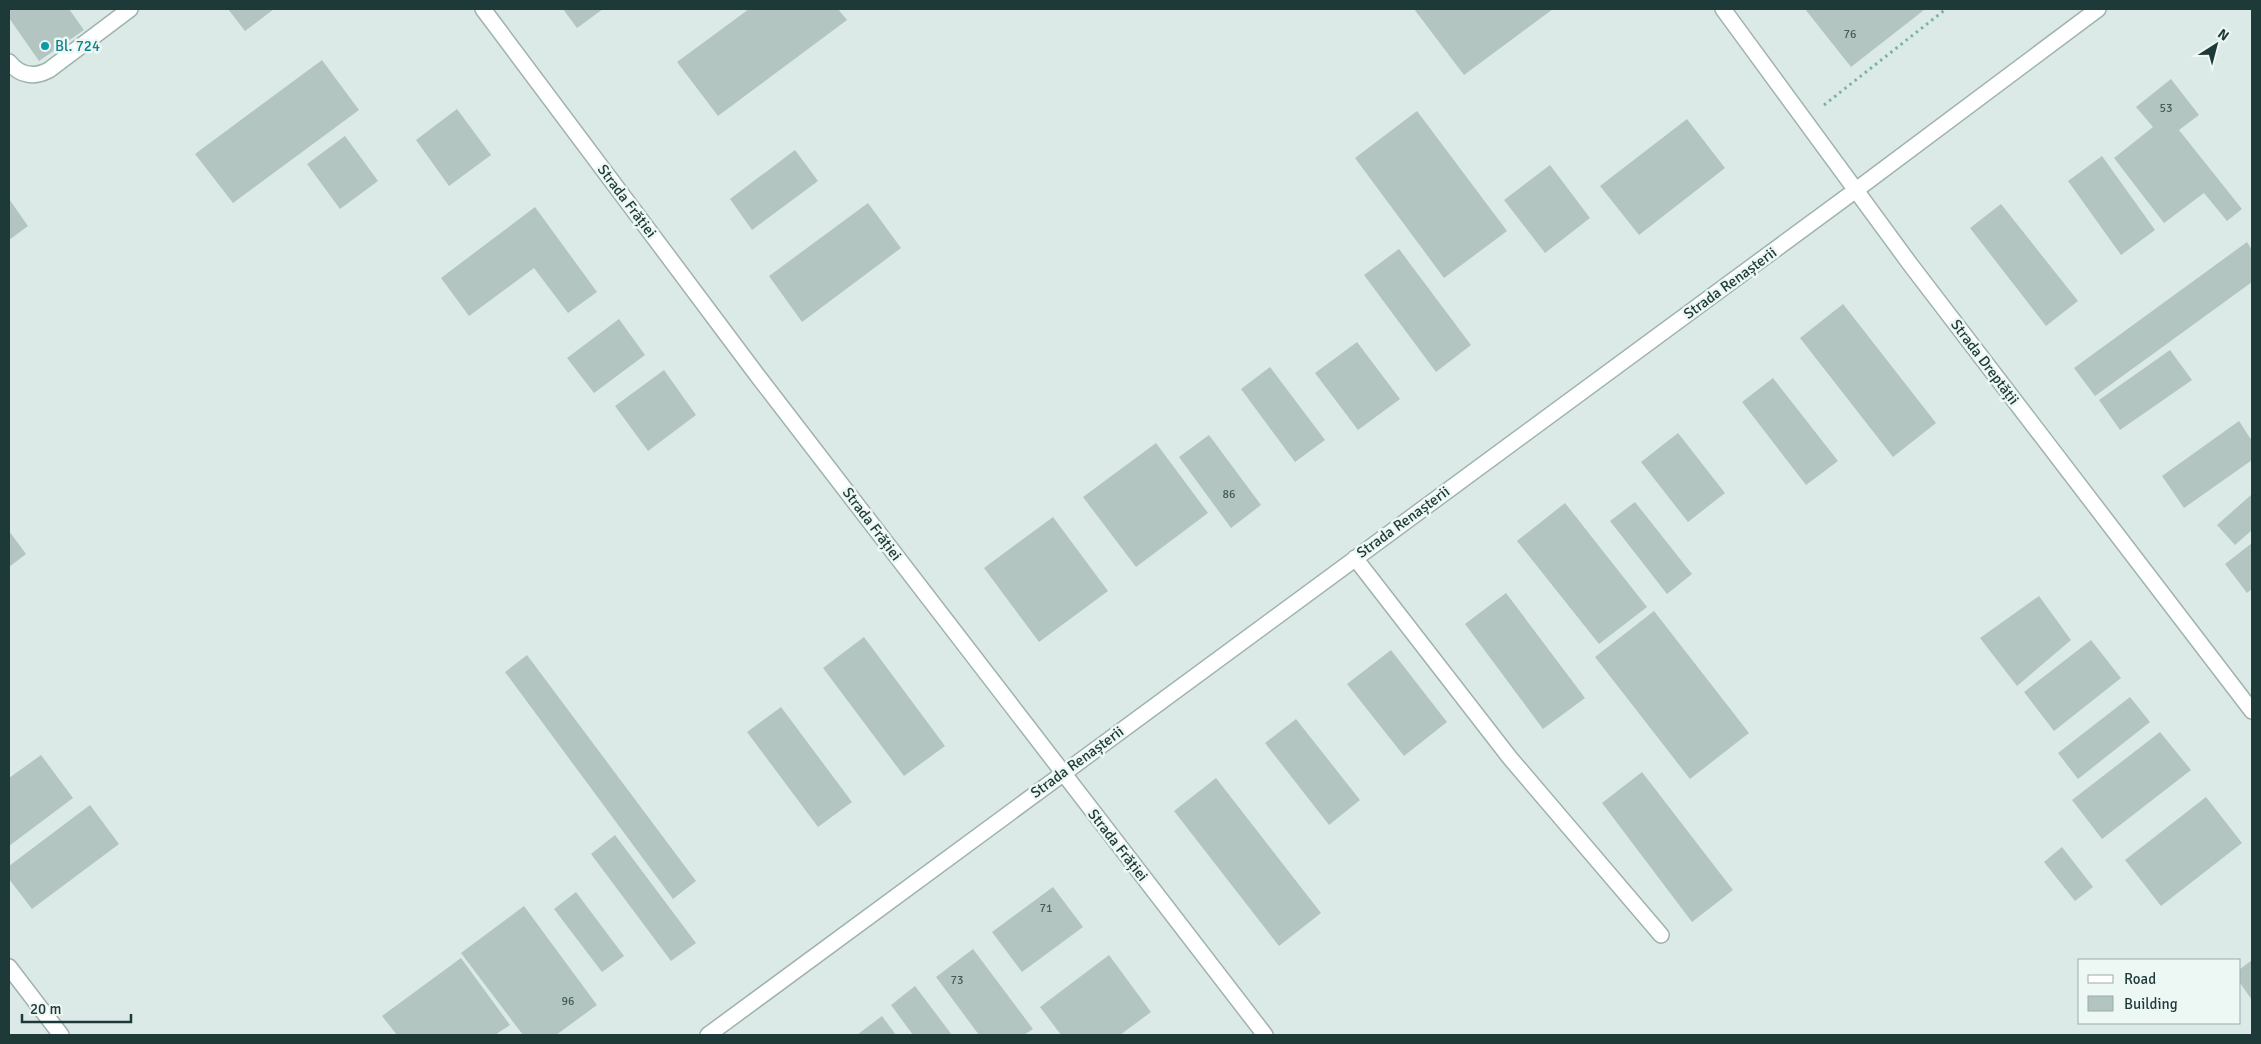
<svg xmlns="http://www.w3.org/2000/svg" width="2261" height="1044" font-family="Signika,sans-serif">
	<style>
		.building { fill: #b2c5c0 }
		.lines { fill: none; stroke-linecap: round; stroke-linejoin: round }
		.minor-casing { stroke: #9fb2af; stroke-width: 18 }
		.path { stroke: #7ab1aa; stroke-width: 3; stroke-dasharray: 2.5 4; stroke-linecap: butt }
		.minor { stroke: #fff; stroke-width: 15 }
		.culture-dot { fill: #0f9aa8; stroke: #edf7f4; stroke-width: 2 }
		.labels { text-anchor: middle; stroke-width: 5; stroke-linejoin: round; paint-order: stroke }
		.number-label { font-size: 12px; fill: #425d5a }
		.culture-label { font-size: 15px; fill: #0d838f; stroke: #edf7f4; text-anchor: start }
		.street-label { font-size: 15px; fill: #1d3a38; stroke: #edf7f4 }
	</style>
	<rect width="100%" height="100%" fill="#dceae7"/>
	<path class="building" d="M9,9H69L84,30L39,61L9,18Z
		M228,9H274L245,31Z
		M563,9H603L577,28Z
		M749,9H838L847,20L718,116L677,62Z
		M1414,9H1553L1464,75Z
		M1805,9H1923L1924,10L1851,67Z
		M322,60L359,110L233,203L195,154Z
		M2171,79L2199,115L2179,130L2242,209L2227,221L2204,193L2164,223L2114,158L2153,127L2136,107Z
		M457,109L491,155L449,186L416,140Z
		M1417,111L1507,231L1444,278L1355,158Z
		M1687,119L1725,168L1639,235L1600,186Z
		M345,136L378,181L340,209L307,164Z
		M795,150L818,181L752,230L730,199Z
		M2102,156L2155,230L2121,255L2068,181Z
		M1550,165L1590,218L1545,253L1504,200Z
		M9,199L28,226L9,240Z
		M868,203L901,248L802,322L769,276Z
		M2001,204L2078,301L2046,326L1970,228Z
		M535,207L597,292L568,313L534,268L469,316L441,278Z
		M2247,242L2252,250V282L2095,396L2074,368Z
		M1399,249L1471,345L1436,372L1364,275Z
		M1843,304L1936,423L1893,457L1800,338Z
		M619,319L645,355L594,393L567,358Z
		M1357,342L1400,399L1358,430L1315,373Z
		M2170,350L2192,380L2120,430L2099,400Z
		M1270,367L1325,440L1295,462L1241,389Z
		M664,370L696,415L648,451L615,406Z
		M1773,378L1838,461L1806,485L1742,402Z
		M2239,421L2252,441V460L2184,508L2162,476Z
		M1678,433L1725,493L1688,522L1641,462Z
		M1209,435L1261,505L1231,528L1179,457Z
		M1156,443L1208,513L1136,567L1083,497Z
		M2251,495L2252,530L2235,545L2217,525Z
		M1635,502L1692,574L1667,594L1610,521Z
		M1565,503L1647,607L1599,644L1517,541Z
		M1053,517L1108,591L1039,642L984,568Z
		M9,531L26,554L9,567Z
		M2252,543V589L2247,593L2225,564Z
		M1506,593L1585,698L1543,729L1465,624Z
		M2039,596L2071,640L2017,686L1980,638Z
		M1654,611L1749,733L1690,779L1595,657Z
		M864,637L945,746L904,776L823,668Z
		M2091,640L2121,678L2054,731L2024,692Z
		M1391,650L1447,722L1404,756L1347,684Z
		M527,655L696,881L673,899L505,672Z
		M2130,697L2150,722L2078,779L2058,753Z
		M781,707L852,802L818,827L747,732Z
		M1296,719L1360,800L1329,825L1265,743Z
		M2160,732L2191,770L2102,839L2072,800Z
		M41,755L73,798L9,846V778Z
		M1642,772L1733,890L1692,922L1602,803Z
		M1216,778L1321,913L1279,946L1174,811Z
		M2206,797L2242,843L2161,906L2125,860Z
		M90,805L119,844L32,909L9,879V866Z
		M615,835L696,943L671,961L591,854Z
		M2062,847L2093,887L2075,901L2044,862Z
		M1053,887L1083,927L1022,972L992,932Z
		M576,892L624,956L602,972L554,909Z
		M524,906L597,1005L556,1035H523L461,953Z
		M973,949L1033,1029L1024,1035H979L936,977Z
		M1109,955L1151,1012L1120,1035H1061L1040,1007Z
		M461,958L510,1025L495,1035H397L382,1016Z
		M2252,960V1000L2240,983V969Z
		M915,986L952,1035H913L891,1005Z
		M882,1016L896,1035H857Z"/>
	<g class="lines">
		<g class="minor-casing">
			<path id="minor" d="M483,9L757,375L1265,1035
				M1723,9L1910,264L2252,711
				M9,62C20,76 34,78 49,70L130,9
				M1355,558L1510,758L1661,935
				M9,967L61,1035
				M708,1035L1856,190L2098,9"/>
		</g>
		<path class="path" d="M1824,105L1946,9"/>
		<use href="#minor" class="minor"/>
	</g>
	<circle class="culture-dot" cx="45" cy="46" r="5"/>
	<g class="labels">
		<g class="number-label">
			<text x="1850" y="38">76</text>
			<text x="2166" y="112">53</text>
			<text x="1229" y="498">86</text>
			<text x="1046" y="912">71</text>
			<text x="957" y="984">73</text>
			<text x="568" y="1005">96</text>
		</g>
		<g class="culture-label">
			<text x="55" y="51">Bl. 724</text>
		</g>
		<g class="street-label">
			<text transform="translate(627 201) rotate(53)" y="5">Strada Frăției</text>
			<text transform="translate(1730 283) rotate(-36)" y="5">Strada Renașterii</text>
			<text transform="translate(1985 362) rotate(53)" y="5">Strada Dreptății</text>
			<text transform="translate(1403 522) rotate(-36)" y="5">Strada Renașterii</text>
			<text transform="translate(872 524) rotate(53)" y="5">Strada Frăției</text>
			<text transform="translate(1077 762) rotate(-36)" y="5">Strada Renașterii</text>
			<text transform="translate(1118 845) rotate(52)" y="5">Strada Frăției</text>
		</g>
	</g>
	<rect width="2261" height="1044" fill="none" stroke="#1d3a38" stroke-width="20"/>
	<rect x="2078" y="959" width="162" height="65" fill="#edf7f4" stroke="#9aaba9"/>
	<rect x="2088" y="975" width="25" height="8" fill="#ffffff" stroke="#9aaba9"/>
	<text x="2124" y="984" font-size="15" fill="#1d3a38">Road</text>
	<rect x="2088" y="996" width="25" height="15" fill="#b2c5c0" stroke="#9aaba9"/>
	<text x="2124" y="1009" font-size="15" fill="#1d3a38">Building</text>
	<g transform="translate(2216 45) rotate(36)" stroke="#edf7f4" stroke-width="4" paint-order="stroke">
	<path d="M0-4L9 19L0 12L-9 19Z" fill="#1d3a38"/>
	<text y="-8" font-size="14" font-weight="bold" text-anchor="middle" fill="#1d3a38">N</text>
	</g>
	<path d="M22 1014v8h109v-8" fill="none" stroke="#1d3a38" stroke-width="2.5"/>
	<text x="30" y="1014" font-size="15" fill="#1d3a38" stroke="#edf7f4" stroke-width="4" paint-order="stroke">20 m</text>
</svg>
